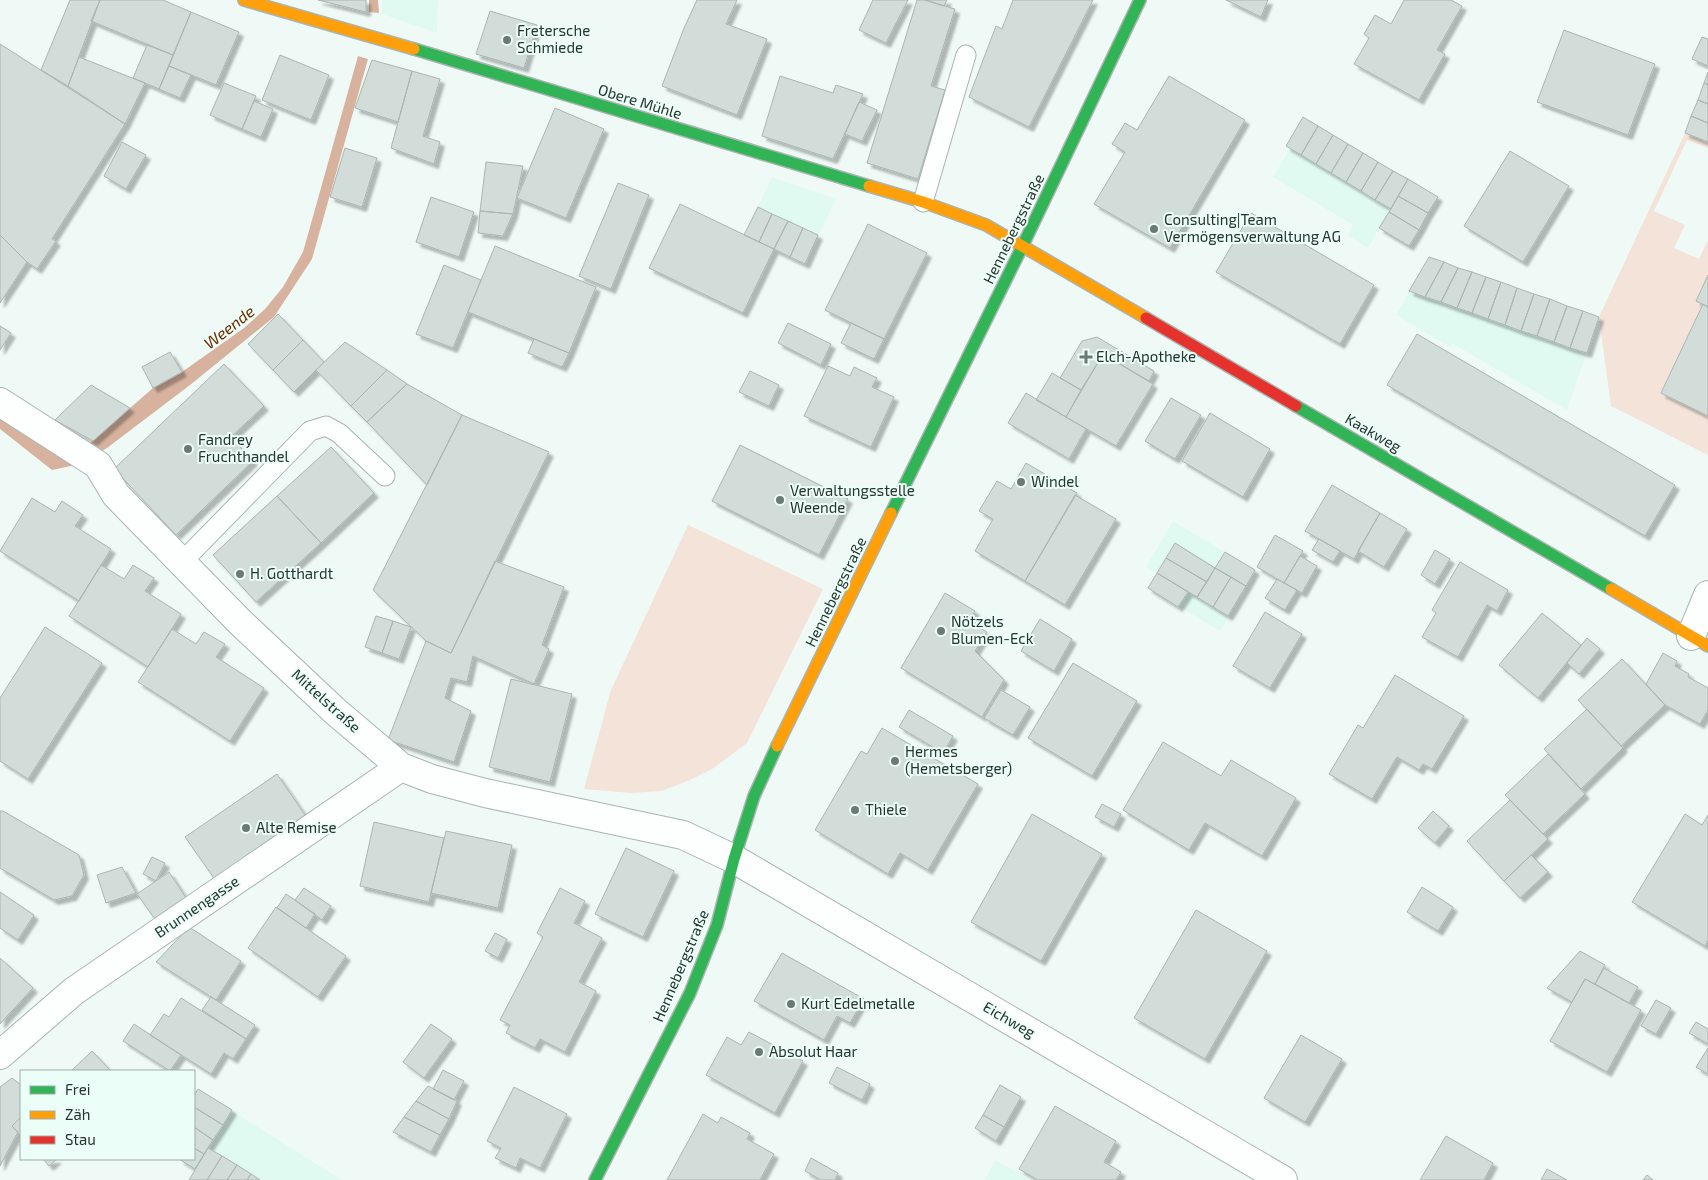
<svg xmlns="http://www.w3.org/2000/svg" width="1708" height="1180" font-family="'Exo 2',sans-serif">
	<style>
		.built { fill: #e0faf1 }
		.green { fill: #f3e3d9 }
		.water { fill: #d7b29e }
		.building { fill: #d2ddd9; stroke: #aab5b1; filter: url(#shadow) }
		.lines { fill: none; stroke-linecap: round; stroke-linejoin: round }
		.lane-casing { stroke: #aab4b0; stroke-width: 21 }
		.street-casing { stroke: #aab4b0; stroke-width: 30 }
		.fast-casing { stroke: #aab4b0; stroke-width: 14 }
		.slow-casing { stroke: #aab4b0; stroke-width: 14 }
		.jam-casing { stroke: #aab4b0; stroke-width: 14 }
		.lane { stroke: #fdfefe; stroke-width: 19 }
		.street { stroke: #fdfefe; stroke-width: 28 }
		.fast { stroke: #30b455; stroke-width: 11 }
		.slow { stroke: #ff9f0a; stroke-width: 11 }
		.jam { stroke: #e5322d; stroke-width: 11 }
		.poi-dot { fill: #6d7975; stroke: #ebfef7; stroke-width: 2 }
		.labels { text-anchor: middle; stroke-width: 4; stroke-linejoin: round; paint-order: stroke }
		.poi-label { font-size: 15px; fill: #27332f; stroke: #ebfef7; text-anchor: start }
		.street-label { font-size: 15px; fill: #27332f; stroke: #ebfef7 }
		.water-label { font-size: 16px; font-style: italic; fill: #6e2800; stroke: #ebfef7 }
	</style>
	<defs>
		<filter id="shadow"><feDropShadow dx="4.5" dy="4.5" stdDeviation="1" flood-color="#0004"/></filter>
	</defs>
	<rect width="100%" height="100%" fill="#effaf6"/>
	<path class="built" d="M382,0H438L437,33L382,14Z
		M1303,117L1438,197L1409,246L1379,228L1368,248L1347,235L1353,225L1273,177L1290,149L1286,146Z
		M772,177L836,199L805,264L744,235Z
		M1429,257L1599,317L1567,410L1453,344L1450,347L1396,315Z
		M1173,521L1255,570L1220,631L1148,588L1157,573L1146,567Z
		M194,1087L342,1180H189L195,1169L179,1159H194Z
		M996,1160L1030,1180H984Z"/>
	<path class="green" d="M1685,133L1708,142V148L1687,140L1654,211L1685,225L1674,248L1699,259L1708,240V275L1703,304L1661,393L1708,416V455L1611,406L1599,317Z
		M688,525L823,589L747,743L712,769L690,780L662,791L631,793L584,789L611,690Z"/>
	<path class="water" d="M369,0H378L379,13L369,12Z
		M358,56L368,59L312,259L274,317L190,385L107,448L80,464L52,470L0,429V412L89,444L153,388L182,372L244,328L265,309L283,287L303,252Z"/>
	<path class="building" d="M70,0H100L68,86L41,70Z
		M100,0H163L191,12L173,55L91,21Z
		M318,0H366V12Z
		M697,0H737L726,24L767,39L737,115L662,86L684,28Z
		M873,0H908L886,43L859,30Z
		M917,0H925L955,9L931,86L945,90L918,179L867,163Z
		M925,0H947L944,6Z
		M1013,0H1093L1029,127L969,97L996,26L1002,29Z
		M1226,0H1268L1261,17Z
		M1404,0H1451L1462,6L1437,50L1445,54L1419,100L1354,64L1369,38L1364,34L1375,15L1391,24Z
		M490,11L537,25L524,68L476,54Z
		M191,12L239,32L216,85L169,66Z
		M1564,30L1655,64L1628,135L1537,102Z
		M1702,37L1708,39V66L1692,59Z
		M0,44L125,124L52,239L56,241L37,269L27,262L0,235Z
		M147,45L173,55L159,89L133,78Z
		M280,55L329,75L311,120L262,100Z
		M79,57L145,83L125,124L68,86Z
		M372,60L412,71L398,122L355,108Z
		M169,66L191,75L180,98L159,89Z
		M412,71L440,79L423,136L440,142L434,164L391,148Z
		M1708,72V85L1704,83Z
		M780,76L833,93L836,85L863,94L833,159L762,136Z
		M1169,76L1245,120L1170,248L1094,204L1125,152L1112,144L1125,123L1137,130Z
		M224,83L256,96L242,129L210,115Z
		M1704,83L1708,85V104L1698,100Z
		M1698,100L1708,104V123L1691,116Z
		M254,101L273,109L261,137L242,129Z
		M859,102L877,110L862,141L845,134Z
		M555,108L604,129L566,218L517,198Z
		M1691,116L1708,123V142L1685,133Z
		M1303,117L1318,126L1301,155L1286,146Z
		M1318,126L1333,135L1316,164L1301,155Z
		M1333,135L1348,144L1331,173L1316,164Z
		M122,142L146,155L126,189L104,176Z
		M1348,144L1363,153L1346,182L1331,173Z
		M345,148L377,158L362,207L330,197Z
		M1510,151L1569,186L1523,262L1464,226Z
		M1363,153L1378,162L1361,191L1346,182Z
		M486,162L523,166L513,214L480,211Z
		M1378,162L1393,171L1375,200L1361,191Z
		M1393,171L1408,179L1391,209L1375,200Z
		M1408,179L1438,197L1428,213L1398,196Z
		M618,183L649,195L611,289L579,276Z
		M1398,196L1428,213L1419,230L1389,212Z
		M431,197L474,212L459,257L416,242Z
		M680,204L774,249L743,313L649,268Z
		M758,207L772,214L759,242L744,235Z
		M480,211L513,214L503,236L478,233Z
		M1389,212L1419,230L1409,246L1379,228Z
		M1251,213L1374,285L1340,344L1216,272Z
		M772,214L788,221L774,249L759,242Z
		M788,221L803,228L790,257L774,249Z
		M868,224L927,253L884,339L825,310Z
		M803,228L818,235L805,264L790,257Z
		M0,235L27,262L0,303Z
		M495,246L596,287L569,353L468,312Z
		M1429,257L1444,262L1425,297L1409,291Z
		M1444,262L1458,268L1441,302L1425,297Z
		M444,265L481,280L453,348L416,334Z
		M1458,268L1472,272L1457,308L1441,302Z
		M1472,272L1486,277L1472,313L1457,308Z
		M1708,275V307L1696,301Z
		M1486,277L1501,282L1488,319L1472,313Z
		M1501,282L1517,288L1505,325L1488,319Z
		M1517,288L1534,294L1521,331L1505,325Z
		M1534,294L1550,299L1537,336L1521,331Z
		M1550,299L1567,306L1554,342L1537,336Z
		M1703,304L1708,307V416L1661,393Z
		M1567,306L1583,311L1570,348L1554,342Z
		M1583,311L1599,317L1587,353L1570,348Z
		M278,314L303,340L273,370L248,344Z
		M788,323L831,344L821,365L778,343Z
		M851,323L884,339L874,359L841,343Z
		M0,326L11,333L0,350Z
		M1417,334L1675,485L1645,536L1387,385Z
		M1097,337L1154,371L1149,381L1103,354L1081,390L1060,378L1082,341Z
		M534,339L569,353L562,367L528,353Z
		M303,340L324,362L294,392L273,370Z
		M345,342L387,370L351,406L316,370Z
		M170,352L182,372L153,388L142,367Z
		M1103,354L1153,384L1116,446L1066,417Z
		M224,364L264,406L231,437L253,461L176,535L114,469Z
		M828,366L850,376L854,367L877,378L872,387L894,397L871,447L804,416Z
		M387,370L407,384L367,422L351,406Z
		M750,371L779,385L769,406L739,392Z
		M1052,373L1081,390L1066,417L1036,400Z
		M407,384L462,415L427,485L367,422Z
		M91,385L130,408L93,441L55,420Z
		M1026,393L1086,429L1069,459L1008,423Z
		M1171,398L1201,415L1175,459L1145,441Z
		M1210,413L1270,449L1243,497L1182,461Z
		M462,415L549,452L451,653L426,641L373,590Z
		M740,445L848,499L819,555L712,501Z
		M331,447L374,493L321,543L277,496Z
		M1026,463L1077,493L1025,581L975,551L993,519L979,511L997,481L1011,489Z
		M1332,485L1380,513L1354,559L1305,531Z
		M1075,495L1116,519L1065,605L1025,581Z
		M277,496L321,543L256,602L213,555Z
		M32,498L55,512L62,501L83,515L75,526L111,549L79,601L0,551Z
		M1380,513L1407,529L1384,567L1358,551Z
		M1275,535L1303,551L1284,583L1257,567Z
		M1319,539L1340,551L1333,562L1312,550Z
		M1175,543L1215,568L1207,582L1166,558Z
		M1435,550L1450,559L1435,584L1421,575Z
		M1225,552L1255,570L1246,586L1215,568Z
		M1300,556L1317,566L1302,593L1284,583Z
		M1166,558L1207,582L1197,597L1157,573Z
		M495,561L564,587L542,645L549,649L534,684L473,656L467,682L451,678L445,698L471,711L454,762L388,740L426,641L451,653Z
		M1460,562L1508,590L1497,611L1487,605L1458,657L1422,637L1436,613L1432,610Z
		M101,565L124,579L133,565L154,578L145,591L181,614L148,667L69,616Z
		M1215,568L1231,577L1213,607L1197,597Z
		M1157,573L1188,592L1178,607L1148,588Z
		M1231,577L1246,586L1228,616L1213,607Z
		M1277,579L1297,590L1285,610L1265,598Z
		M945,593L975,611L969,621L987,632L975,651L1004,680L982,717L901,668Z
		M1265,612L1302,634L1270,688L1233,666Z
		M1542,613L1581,645L1538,698L1499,665Z
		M376,616L393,621L382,653L365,647Z
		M1040,619L1072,639L1054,671L1021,651Z
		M393,621L411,627L399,659L382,653Z
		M45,627L102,663L28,779L0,761V698Z
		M172,629L196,644L204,632L225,644L216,657L264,688L230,741L138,682Z
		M1587,638L1600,649L1579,674L1567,663Z
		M1663,653L1677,661L1675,666L1689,674L1688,677L1708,688V710L1700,724L1665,705L1646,684Z
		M1622,659L1665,705L1621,746L1578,700Z
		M1073,663L1137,701L1092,776L1028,738Z
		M1395,675L1464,716L1432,769L1423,764L1419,770L1397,757L1372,799L1329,774L1358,725L1363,728Z
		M511,679L572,694L550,782L489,767Z
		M1001,690L1030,707L1013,735L984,718Z
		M1587,709L1623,748L1581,789L1544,749Z
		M909,710L953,736L943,753L899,727Z
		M882,728L978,784L928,870L900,853L888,874L815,830L861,751L867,754Z
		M1163,742L1221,776L1231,760L1296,798L1262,856L1205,823L1189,850L1123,810Z
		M1548,754L1585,794L1543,834L1505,795Z
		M277,774L307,818L216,881L185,837Z
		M1510,800L1548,839L1504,881L1467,841Z
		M1102,804L1121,814L1114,827L1095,817Z
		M0,811H3L79,855L84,875L72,896L54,900L0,868Z
		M1433,811L1449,826L1435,843L1418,828Z
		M1032,814L1102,854L1041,961L971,922Z
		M1685,814L1702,825L1708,815V940L1705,946L1632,902Z
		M374,822L444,838L429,902L360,886Z
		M446,831L512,845L498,908L431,893Z
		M626,848L674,871L643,937L595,914Z
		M1531,855L1548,872L1520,898L1504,881Z
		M152,857L165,863L156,881L143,874Z
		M122,867L136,893L106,903L97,875Z
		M169,872L188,901L157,922L137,894Z
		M1422,887L1453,907L1438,931L1407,912Z
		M304,888L331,906L322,920L295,900Z
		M560,888L585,901L574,923L602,938L579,982L596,991L565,1052L540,1039L535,1048L506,1033L510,1025L500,1020L543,937L537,933Z
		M0,892L34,915L18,940L0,928Z
		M286,894L315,914L306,928L277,908Z
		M276,907L346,956L318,997L248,948Z
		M1196,910L1267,951L1205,1059L1134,1018Z
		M189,927L241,961L216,1000L156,962Z
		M495,933L507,939L498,958L485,951Z
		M1580,951L1605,965L1595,984L1585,979L1572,1002L1547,988Z
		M782,953L864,999L850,1023L837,1016L824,1040L754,1001Z
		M0,958L33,988L0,1024Z
		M1604,968L1638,987L1629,1003L1595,984Z
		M1585,979L1641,1010L1607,1072L1550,1041Z
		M211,997L255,1025L246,1039L202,1010Z
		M181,998L246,1039L233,1059L224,1053L211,1074L150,1035L164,1014L169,1017Z
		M1656,1000L1671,1008L1656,1034L1641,1026Z
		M1696,1022L1708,1029V1044L1689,1033Z
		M134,1024L181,1055L170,1071L123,1041Z
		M431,1024L452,1039L424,1078L403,1062Z
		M749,1032L803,1061L775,1113L706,1075L727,1037L741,1045Z
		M1301,1035L1342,1059L1305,1122L1264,1098Z
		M1708,1048V1074L1696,1067Z
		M92,1051L111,1071H71Z
		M837,1067L870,1084L862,1100L829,1083Z
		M443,1070L464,1081L454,1100L433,1089Z
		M12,1078L21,1085V1117L12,1126L18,1132L0,1166V1087Z
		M1000,1085L1021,1097L1004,1127L983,1115Z
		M428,1086L457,1101L449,1119L416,1101Z
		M514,1087L567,1114L540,1168L520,1158L516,1168L495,1158L501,1148L487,1141Z
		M198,1089L232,1110L223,1125L194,1107V1096Z
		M416,1101L449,1119L440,1135L404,1117Z
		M1055,1106L1116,1141L1104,1162L1121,1172L1116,1180H1038L1019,1169Z
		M194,1107L223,1125L213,1140L194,1127Z
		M703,1114L718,1123L721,1117L750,1133L747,1139L774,1154L760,1180H667Z
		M983,1115L1004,1127L996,1141L975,1128Z
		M21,1117V1136L12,1126Z
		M404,1117L440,1135L431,1152L393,1132Z
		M194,1127L213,1140L204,1154L194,1148Z
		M1446,1136L1493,1163L1484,1180H1420Z
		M194,1148L204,1154L195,1169L179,1159H194Z
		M208,1148L222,1156L207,1180H189Z
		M222,1156L237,1165L227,1180H207Z
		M811,1158L838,1173L835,1180H821L805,1171Z
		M43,1159H57L49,1166Z
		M237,1165L251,1174L247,1180H227Z
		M1547,1169L1567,1180H1541Z
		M251,1174L260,1180H247Z
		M1647,1175L1653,1180H1643Z"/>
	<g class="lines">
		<g class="lane-casing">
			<path id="lane" d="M923,202L966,55
				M182,562L310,431L326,426L339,433L385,476"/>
		</g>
		<g class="street-casing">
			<path id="street" d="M0,402L98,465L116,495L240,622L336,712L401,767L432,779L485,793L683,835L734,859L1283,1180
				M1691,636L1708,595
				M0,1055L74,991L401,767"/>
		</g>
		<g class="fast-casing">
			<path id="fast" d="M414,49L869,186
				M1296,406L1611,589
				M891,513L1023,245L1140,0
				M595,1180L690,993L717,925L734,859L754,796L777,746"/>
		</g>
		<g class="slow-casing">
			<path id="slow" d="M244,0L414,49
				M869,186L923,202L986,225L1146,318
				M1611,589L1708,646
				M777,746L891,513"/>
		</g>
		<g class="jam-casing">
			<path id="jam" d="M1146,318L1296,406"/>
		</g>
		<use href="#lane" class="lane"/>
		<use href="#street" class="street"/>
		<use href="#fast" class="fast"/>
		<use href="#slow" class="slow"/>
		<use href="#jam" class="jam"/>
	</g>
	<g class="poi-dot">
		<circle cx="507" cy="40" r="5"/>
		<circle cx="1154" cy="229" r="5"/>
		<path d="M1083.5 349.5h5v5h5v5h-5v5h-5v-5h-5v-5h5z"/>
		<circle cx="188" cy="449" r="5"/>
		<circle cx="1021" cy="482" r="5"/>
		<circle cx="780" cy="500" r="5"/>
		<circle cx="240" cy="574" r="5"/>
		<circle cx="941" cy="631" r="5"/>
		<circle cx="895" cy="761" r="5"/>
		<circle cx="855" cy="810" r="5"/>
		<circle cx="246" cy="828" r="5"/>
		<circle cx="791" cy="1004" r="5"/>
		<circle cx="759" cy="1052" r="5"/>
	</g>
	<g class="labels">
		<g class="poi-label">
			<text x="517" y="36">Fretersche<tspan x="517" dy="17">Schmiede</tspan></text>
			<text x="1164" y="225">Consulting|Team<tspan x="1164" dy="17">Vermögensverwaltung AG</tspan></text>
			<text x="1096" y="362">Elch-Apotheke</text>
			<text x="198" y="445">Fandrey<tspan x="198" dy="17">Fruchthandel</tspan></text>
			<text x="1031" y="487">Windel</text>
			<text x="790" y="496">Verwaltungsstelle<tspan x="790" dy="17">Weende</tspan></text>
			<text x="250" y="579">H. Gotthardt</text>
			<text x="951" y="627">Nötzels<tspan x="951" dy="17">Blumen-Eck</tspan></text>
			<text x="905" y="757">Hermes<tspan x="905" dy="17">(Hemetsberger)</tspan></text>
			<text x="865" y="815">Thiele</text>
			<text x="256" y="833">Alte Remise</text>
			<text x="801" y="1009">Kurt Edelmetalle</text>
			<text x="769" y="1057">Absolut Haar</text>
		</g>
		<g class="street-label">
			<text transform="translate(640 102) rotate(17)" y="5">Obere Mühle</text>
			<text transform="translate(1014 229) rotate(-64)" y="5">Hennebergstraße</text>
			<text transform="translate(1373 433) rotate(30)" y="5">Kaakweg</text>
			<text transform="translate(836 592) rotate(-64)" y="5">Hennebergstraße</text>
			<text transform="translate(326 701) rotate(42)" y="5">Mittelstraße</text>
			<text transform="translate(197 907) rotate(-34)" y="5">Brunnengasse</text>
			<text transform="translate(681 966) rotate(-67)" y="5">Hennebergstraße</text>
			<text transform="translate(1009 1020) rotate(30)" y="5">Eichweg</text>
		</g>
		<g class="water-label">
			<text transform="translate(229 327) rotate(-38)" y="6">Weende</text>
		</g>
	</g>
	<rect x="20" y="1070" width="175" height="90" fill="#ebfef7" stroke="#9dada7"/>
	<rect x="30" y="1086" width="25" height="8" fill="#30b455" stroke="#9dada7"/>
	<text x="65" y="1095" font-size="15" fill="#27332f">Frei</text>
	<rect x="30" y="1111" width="25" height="8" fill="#ff9f0a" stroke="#9dada7"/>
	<text x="65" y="1120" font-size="15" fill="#27332f">Zäh</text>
	<rect x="30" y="1136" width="25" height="8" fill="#e5322d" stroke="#9dada7"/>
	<text x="65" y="1145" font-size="15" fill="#27332f">Stau</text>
</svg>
